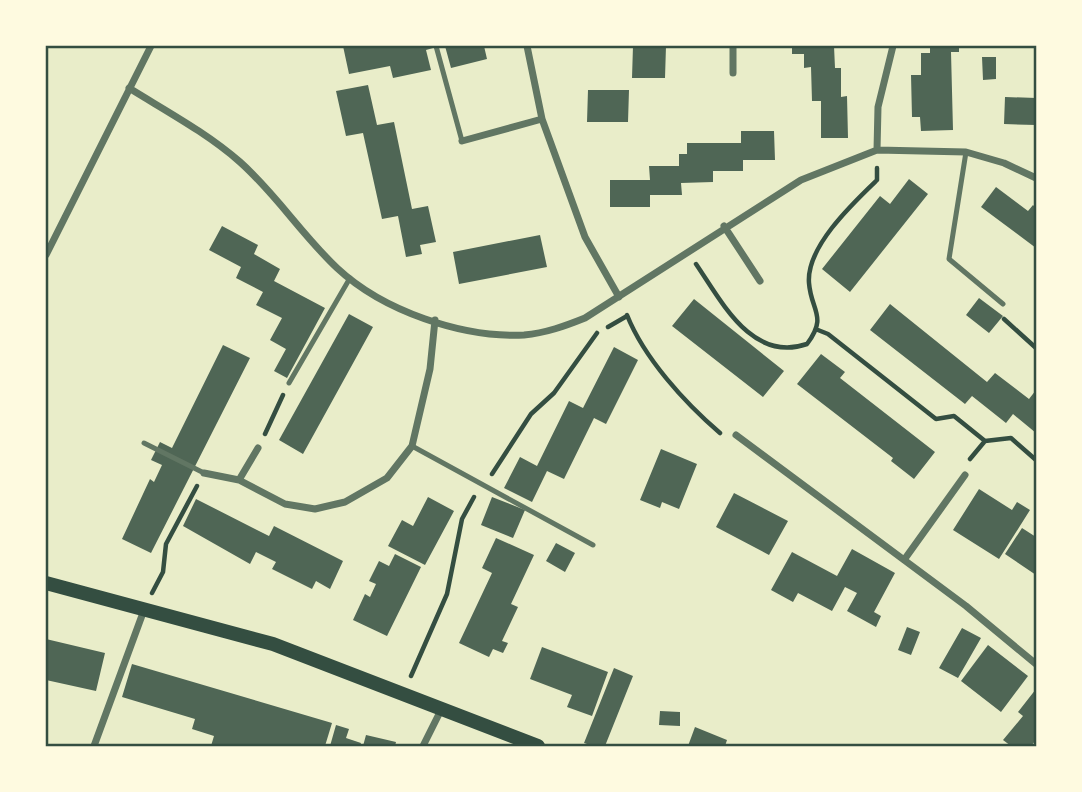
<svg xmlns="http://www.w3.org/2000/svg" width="1082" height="792" font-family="'Work Sans',sans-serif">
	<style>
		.building { fill: #4f6655 }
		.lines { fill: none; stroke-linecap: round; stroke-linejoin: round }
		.path { stroke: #344e41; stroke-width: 4.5 }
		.service { stroke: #617663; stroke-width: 5 }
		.minor { stroke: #617663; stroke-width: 7 }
		.secondary { stroke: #344e41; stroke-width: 14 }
		.neatline { fill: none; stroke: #344e41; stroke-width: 2.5 }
	</style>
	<rect width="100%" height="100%" fill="#e9edc9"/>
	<path class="building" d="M343,46H432L433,48L426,50L431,70L393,78L390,66L349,74Z
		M445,46H484L487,59L451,68Z
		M633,46H666L665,78H632Z
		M792,46H834L835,68H841V97L847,96L848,138H821V101H812L811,67L804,68V54H792Z
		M930,46H959V52H951L953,130L921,131L920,117H912L911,75H921V53H930Z
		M982,57H996V79L983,80Z
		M368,85L377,125L394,122L412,209L428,206L436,242L420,245L422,254L406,257L398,216L382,219L363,133L346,136L336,91Z
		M588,90H629L628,122H587Z
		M1005,97L1036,98V125L1004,124Z
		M741,131H774L775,160H743V171H713V182L681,183L682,195H650V207H610V180H650L649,166H679V154H687V143H741Z
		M909,179L928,194L850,292L822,269L880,196L890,204Z
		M996,187L1028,211L1033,205L1036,208V248L981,207Z
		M222,226L258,245L254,254L280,269L274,281L325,308L287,378L274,371L286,349L270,340L282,318L256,305L263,292L236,278L241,267L209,250Z
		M540,235L547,267L459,284L453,252Z
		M979,298L1003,316L989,333L966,315Z
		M694,299L784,371L763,397L672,326Z
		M890,304L987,382L995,373L1029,399L1036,390V433L1013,414L1006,423L972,396L965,404L870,330Z
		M349,314L373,327L303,454L279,440Z
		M223,345L250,358L151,553L122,539L150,479L154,482L162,465L151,460L160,442L172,448Z
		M614,347L638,360L606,424L594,418L564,479L547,471L532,502L504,488L520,457L537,466L569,401L583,408Z
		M821,354L845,372L840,378L935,452L914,479L891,461L893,458L797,384Z
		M661,449L697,464L679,509L662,502L660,508L640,500Z
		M979,489L1012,510L1017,502L1030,510L999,559L953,530Z
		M734,493L788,521L769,555L716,527Z
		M428,497L454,511L425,565L388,546L402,520L413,526Z
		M492,497L525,510L513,538L481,525Z
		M196,499L269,536L274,526L343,561L330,589L316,581L312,589L272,569L276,562L256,552L250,564L183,526Z
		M1022,528L1036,537V575L1005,554Z
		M496,538L534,555L511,604L518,607L502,641L508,643L503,653L493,649L489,657L459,643L492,573L482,568Z
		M556,543L575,553L565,572L546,561Z
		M852,549L895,573L874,612L881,616L876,627L847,611L857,593L845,587L832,611L798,593L793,602L771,590L792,552L837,576Z
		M395,554L421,567L387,636L353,620L365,594L370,597L376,584L369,581L379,561L389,566Z
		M907,627L920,632L911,655L898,650Z
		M962,628L981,638L958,678L939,668Z
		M46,639L105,653L96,691L46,680Z
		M988,645L1028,676L1001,712L961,681Z
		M542,647L608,672L592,716L567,707L572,695L530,679Z
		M132,664L332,723L325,746H211L214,736L192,729L195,719L122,697Z
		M614,668L633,676L605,746H593L584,743Z
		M1036,689V740L1031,746H1011L1003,740L1023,716L1018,712Z
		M660,711L680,712V726L659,725Z
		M336,725L349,729L346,738L361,743L360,746H330Z
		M695,727L727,740L725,746H688Z
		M366,735L396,742L395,746H363Z"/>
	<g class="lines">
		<path class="path" d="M696,264C722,302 752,363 807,344C828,316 811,311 809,283C806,247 853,203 877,180V168
			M627,315C644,358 685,403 720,433
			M1004,319L1036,348
			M608,327L627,316
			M818,330L828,334L936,419L954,416L985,441L1011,438L1036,460
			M265,434L283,395
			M970,459L985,441
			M492,474L531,414L554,393L597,333
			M152,593L163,572L166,544L197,486
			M411,676L447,594L462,519L474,497"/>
		<path class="service" d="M436,46L462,141
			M966,152L949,259L1003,304
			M289,383L350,278
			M144,443L204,473
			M412,446L593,545"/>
		<path class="minor" d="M527,46L542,119L585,237L619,297
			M733,73V46
			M129,88C166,111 207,133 240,162C276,194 302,235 337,268C383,311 462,338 524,335C546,333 565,326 585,318L801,180L877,150L966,152L1004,163L1036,178
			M462,141L542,119
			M877,150L878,107L893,46
			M724,226L760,281
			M46,255L151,46
			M736,435L966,606L1036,664
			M204,473L239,480L285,504L315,509L345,502L387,478L412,446L430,369L435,320
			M239,480L258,448
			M904,560L965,475
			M94,746L144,610
			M423,746L442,708"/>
		<path class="secondary" d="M46,583L273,644L538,746"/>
	</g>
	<rect width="1082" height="792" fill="none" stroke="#fefae0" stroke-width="94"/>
	<rect x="47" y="47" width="988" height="698" class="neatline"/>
</svg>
